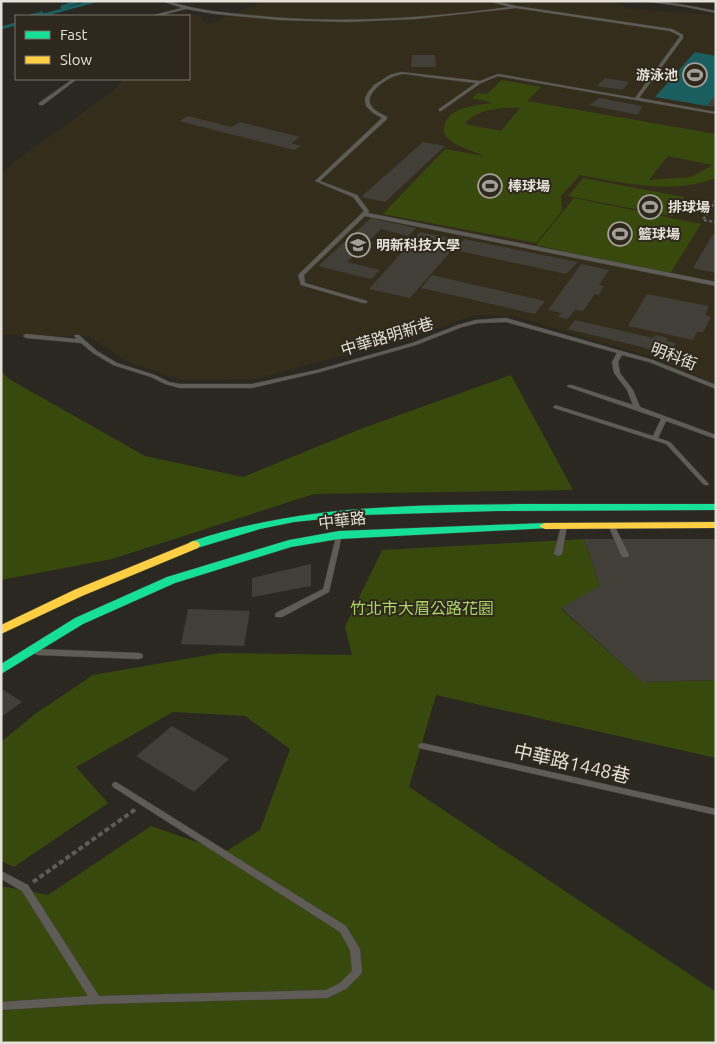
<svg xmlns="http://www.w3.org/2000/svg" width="717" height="1044" font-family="Ubuntu,'Noto Sans TC',sans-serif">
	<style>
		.built { fill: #352d1c }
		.green { fill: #37490c; fill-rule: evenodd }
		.water { fill: #1b5e60 }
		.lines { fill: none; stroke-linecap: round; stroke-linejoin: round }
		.stream { stroke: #1b5e60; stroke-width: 3 }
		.building { fill: #423e38 }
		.lane-casing { stroke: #45433c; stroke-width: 1 }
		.fast-casing { stroke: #45433c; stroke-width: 1 }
		.slow-casing { stroke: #45433c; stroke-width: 1 }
		.path-far1 { stroke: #5f5c57; stroke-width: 2.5; stroke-dasharray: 3 2; stroke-linecap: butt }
		.path { stroke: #5f5c57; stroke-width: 4; stroke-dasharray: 5 3; stroke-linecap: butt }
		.lane { fill: #5f5c57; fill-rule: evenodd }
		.fast { fill: #16e098; fill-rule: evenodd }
		.slow { fill: #ffcf43; fill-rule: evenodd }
		.labels { text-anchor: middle; stroke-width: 4; stroke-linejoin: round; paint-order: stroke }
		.far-poi-label { font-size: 14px; font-weight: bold; fill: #e5e1d9; stroke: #2f291d; text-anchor: start }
		.street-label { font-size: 16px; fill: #e5e1d9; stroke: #2f291d }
		.park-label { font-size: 16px; fill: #abd365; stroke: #2f291d }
		.near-street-label { font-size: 19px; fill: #e5e1d9; stroke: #2f291d }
	</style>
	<rect width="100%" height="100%" fill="#2b2821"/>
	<path class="built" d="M266,1H613L628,9L716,15V384L655,358L510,315H474L413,337L254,379L182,380L126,361L89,336H26L1,334V175L14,162L113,91L124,79H189V16H171L187,12L201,17L206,25Z"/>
	<path class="green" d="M502,80L541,87L527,101L716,134V142H714L716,144V178C672,195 625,183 580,175L561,196L562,211L536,243L383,214L445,149L484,156C474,151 459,148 450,140C445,137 443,133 444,127C447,107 477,105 493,103L472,98L478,93L487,94ZM520,108L501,131L465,124C476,109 503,107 520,108ZM668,156L712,165H713L691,177L649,180Z
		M583,178L684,197L672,216L568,196Z
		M574,198L701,224L670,274L536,245Z
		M1,371L9,379L145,456L243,477L363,428L511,375L573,490L314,494L112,559L1,580Z
		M584,539L600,586L561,609L642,682L716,680V758L436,695L409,787L716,992V1043H1V886L48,895L151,826L225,852L260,830L290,749L245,716L173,712L76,767L108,803L14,867L1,861V742L35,714L93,675L220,653L352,655L345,627L382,550Z"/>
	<path class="water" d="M695,52L716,56V95L707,106L655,97Z"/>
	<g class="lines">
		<path class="stream" d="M62,7L79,1
			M30,16L42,13
			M40,16L95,1
			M1,28L16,24"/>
	</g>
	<path class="building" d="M412,55H435L436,67H411Z
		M605,78L629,82L622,90L597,86Z
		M716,95V107L707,106Z
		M600,98L642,106L638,115L589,105Z
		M188,116L231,127L240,122L300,137L291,143L301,146L294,150L179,121Z
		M423,142L445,146L385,202L361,197Z
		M371,218L416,228L408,236L381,229L347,262L380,270L371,279L318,266Z
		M420,232L461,240L410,298L369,289Z
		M713,234L716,235V273L693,268Z
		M464,239L578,262L566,274L454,250Z
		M581,264L609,270L599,285L604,286L599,295L595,294L583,311L575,310L568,319L558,317L561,313L548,310Z
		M432,275L545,301L535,314L421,288Z
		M647,294L709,306L705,315L711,317L703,332H697L693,340L628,326Z
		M575,320L653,338L656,335L668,338L666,341L676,343L670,354L568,329Z
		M584,539H716V680L642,682L561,608L600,586Z
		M311,564V586L252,597V578Z
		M188,609L250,611L244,646L181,644Z
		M4,690L22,702L1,717V692Z
		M172,726L229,759L194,792L136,756Z"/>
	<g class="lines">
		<g class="lane-casing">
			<path id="lane" d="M1,1H5L1,3Z
				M162,1H168C198,11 228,13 259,16C343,24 427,18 510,7L488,1H496L516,6L672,29L683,35V38L639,98L716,112V114L498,76L481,83L441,111H439V109L476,83C459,81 443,79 426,77C419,76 410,74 403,74C392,75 376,85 371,95C365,106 378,112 387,117V119L320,181L357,195L369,211L368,213L716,282V286L365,216L304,275L305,283L367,301V303H363L301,285L298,275L364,211L353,197L315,181L382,118L373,113L366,106L365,99L368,92L374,85L390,75L401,72L480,81L498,74L635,98L679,38L680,36L670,31L516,8L415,19L347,22L280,20L215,14L186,9L158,16H153L154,15L182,8Z
				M642,1C667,1 691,6 716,11V13L681,6Z
				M73,79H77L43,105H39V103Z
				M506,318L653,360L716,385V389L649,362L622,355L618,362L620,373L633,390L640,407L716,435V439L666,421L658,438L670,442L708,483L709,484L708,485H704L666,444L554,408L553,407L556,405L558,406L653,436L661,419L568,387L567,386L568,385H572L633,405L627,390L614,373L612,362L617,353L506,322L478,323L462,327L416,345L320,372L252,388H180L165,384L151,377L113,365L93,353L81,343L26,338L23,336L26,334L77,339L74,336L75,335H79L97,351L117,363L155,375L169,382L180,384H252L317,370L412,343L458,325L476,320Z
				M562,523H564L567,525L562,554L558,556L554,554Z
				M609,523H611L614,525L629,555L628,557H622L621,555L608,525Z
				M337,533H341L342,535L329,592L282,617H276L275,615L276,613L323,589Z
				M38,649L139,653L142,654L143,656L142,658L139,659L38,655L35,654L34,652L35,650Z
				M422,743L716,809V815L419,748L418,746L419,744Z
				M116,782L346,926L360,949L362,972L360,975L346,989L327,998L96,1004L1,1010V1002L88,996L22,891L1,879V873L3,872L28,885L99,996L326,990L340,983L352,971L350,950L340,932L113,787L112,785L113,783Z"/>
		</g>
		<g class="fast-casing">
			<path id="fast" d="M528,504H716V510L497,511L362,515L294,522L260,529L194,549L188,545L190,542C303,504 411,505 528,504Z
				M545,523L549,524L551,526L549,528L339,539L291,547L175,583L83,624L1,674V664L75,618L167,577L289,540L339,531Z"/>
		</g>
		<g class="slow-casing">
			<path id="slow" d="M716,522V528L545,529L539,526L545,523Z
				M194,541L198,542L200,545L198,548L82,596L1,634V625L74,590Z"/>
		</g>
		<path class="path-far1" d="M716,200L703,220L716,222"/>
		<path class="path" d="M33,882L136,809"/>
		<use href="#lane" class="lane"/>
		<use href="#fast" class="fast"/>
		<use href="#slow" class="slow"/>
	</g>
	<defs>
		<g id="stadium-ring" transform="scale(1.25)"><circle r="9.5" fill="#2f291d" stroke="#a4a099" stroke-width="1.5"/><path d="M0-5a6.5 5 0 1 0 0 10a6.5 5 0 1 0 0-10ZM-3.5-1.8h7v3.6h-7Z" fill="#a4a099"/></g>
		<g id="university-ring" transform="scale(1.25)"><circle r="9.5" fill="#2f291d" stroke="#a4a099" stroke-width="1.5"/><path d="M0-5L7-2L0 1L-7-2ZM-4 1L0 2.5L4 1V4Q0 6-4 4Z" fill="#a4a099"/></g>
	</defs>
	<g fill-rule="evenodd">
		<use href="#stadium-ring" x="695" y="75"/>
		<use href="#stadium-ring" x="490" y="186"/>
		<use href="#stadium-ring" x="650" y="207"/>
		<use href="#stadium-ring" x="620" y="234"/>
		<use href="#university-ring" x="358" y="245"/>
	</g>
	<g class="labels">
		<g class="far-poi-label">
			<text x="678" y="80" text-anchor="end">游泳池</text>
			<text x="508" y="191">棒球場</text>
			<text x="668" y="212">排球場</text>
			<text x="638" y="239">籃球場</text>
			<text x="376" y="250">明新科技大學</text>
		</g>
		<g class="street-label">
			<text transform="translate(387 336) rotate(-17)" y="6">中華路明新巷</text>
			<text transform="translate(674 356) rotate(21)" y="6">明科街</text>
			<text transform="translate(342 520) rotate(-7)" y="6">中華路</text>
		</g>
		<g class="park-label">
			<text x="422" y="614">竹北市大眉公路花園</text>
		</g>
		<g class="near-street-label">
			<text transform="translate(572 763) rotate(13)" y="7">中華路1448巷</text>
		</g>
	</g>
	<rect width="717" height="1044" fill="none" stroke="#e5e1d9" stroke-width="5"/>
	<rect x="15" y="15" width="175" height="65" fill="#2f291d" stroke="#787368"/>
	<rect x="25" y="31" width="25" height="8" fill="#16e098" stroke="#787368"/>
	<text x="60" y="40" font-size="15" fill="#e5e1d9">Fast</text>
	<rect x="25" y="56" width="25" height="8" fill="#ffcf43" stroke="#787368"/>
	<text x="60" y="65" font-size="15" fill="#e5e1d9">Slow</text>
</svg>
